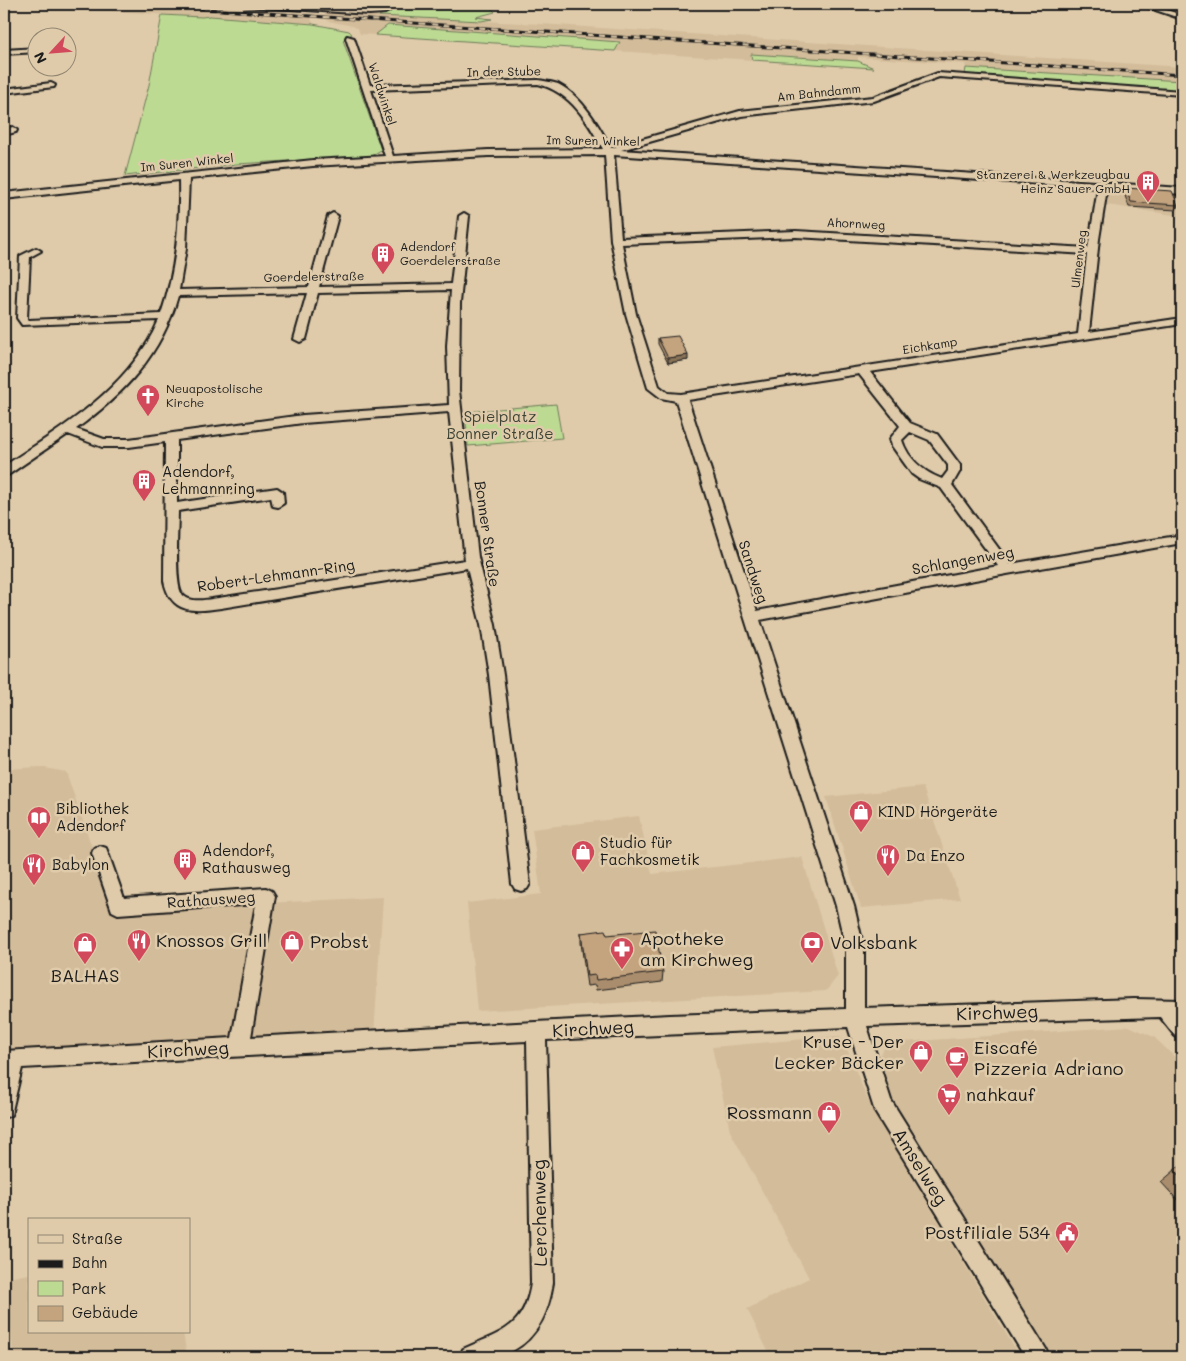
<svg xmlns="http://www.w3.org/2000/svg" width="1186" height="1361" font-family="Mali,sans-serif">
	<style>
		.built { fill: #d3bc9a }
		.green { fill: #bdda93; stroke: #6c7b58 }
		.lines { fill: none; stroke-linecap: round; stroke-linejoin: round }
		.street-casing { stroke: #1c1c1c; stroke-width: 4 }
		.street { fill: #dfcbaa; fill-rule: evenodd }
		.rail-casing { stroke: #1c1c1c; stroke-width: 3 }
		.rail { stroke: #dfcbaa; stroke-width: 2; stroke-dasharray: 6; stroke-linecap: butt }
		.wall { fill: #a98d6d; stroke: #1c1c1c }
		.shaded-wall { fill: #897359; stroke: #1c1c1c }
		.building { fill: #c4a47f; stroke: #1c1c1c }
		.labels { text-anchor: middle; stroke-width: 5; stroke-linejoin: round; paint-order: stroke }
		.far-street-label { font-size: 12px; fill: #1c1c1c; stroke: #dfcbaa }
		.far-poi-label { font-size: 12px; fill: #1c1c1c; stroke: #dfcbaa; text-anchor: start }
		.park-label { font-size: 15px; fill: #3c4234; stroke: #dfcbaa }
		.poi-label { font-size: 15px; fill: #1c1c1c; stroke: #dfcbaa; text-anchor: start }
		.street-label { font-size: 15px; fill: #1c1c1c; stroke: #dfcbaa }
		.near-poi-label { font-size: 18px; fill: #1c1c1c; stroke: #dfcbaa; text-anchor: start }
		.near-street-label { font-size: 18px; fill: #1c1c1c; stroke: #dfcbaa }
	</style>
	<rect width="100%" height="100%" fill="#dfcbaa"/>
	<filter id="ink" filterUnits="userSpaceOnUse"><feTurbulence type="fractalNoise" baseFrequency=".02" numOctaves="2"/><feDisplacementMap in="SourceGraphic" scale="10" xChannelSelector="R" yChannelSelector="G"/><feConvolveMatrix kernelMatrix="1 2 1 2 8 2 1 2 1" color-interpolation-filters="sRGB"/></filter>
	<g filter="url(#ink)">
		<path class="built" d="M4,4H194L326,15V13L541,24L1182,67V81L966,68L965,64L858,57V61L751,54L752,60L615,51L620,42L388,25L375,35L360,34L358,29L353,26L328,21L326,19L311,18L313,24L210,16L202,17Z
			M1116,189L1182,194V223L1180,216L1107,205L1108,191Z
			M40,767L66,772L114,911L383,897L374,1036L4,1055V769Z
			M923,787L960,899L861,908L826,797Z
			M639,816L652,874L802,857L838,976L826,991L477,1011L467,903L541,894L532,829Z
			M1129,1026L1154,1037L1182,1064V1357H1051L891,1102L879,1056L888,1043Z
			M838,1036L843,1040L847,1049L866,1096L882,1127L1020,1357H771L747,1309L809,1278L730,1131L712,1047Z
			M29,1274V1332H183L187,1357H13L7,1278Z"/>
		<path class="green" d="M403,4H488L495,12L476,17L492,19L481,21L379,16Z
			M162,15L202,17L210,16L313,24L349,31L352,34L343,40L381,150L371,156L237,164L125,176L149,85Z
			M388,25L620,42L615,51L375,35Z
			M751,54L858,61L874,68L752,60Z
			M966,68L1182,81V91L965,74Z
			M556,404L562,438L468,446L465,412Z"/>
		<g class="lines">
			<g class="street-casing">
				<path id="street" d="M241,4C281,1 322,7 362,9C370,10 382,7 389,11L385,13L369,14L245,6Z
					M1138,4H1148L1182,15V19Z
					M347,36L354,38L370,85L538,80C544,81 552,82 558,84C582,96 599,126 611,148L740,111L873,97L938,73L1182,91V95L939,77L874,101L741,116L621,150L1182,188V194L1107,189L1099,239L1089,332L1182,318V324L870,372L910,423L937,434L960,465V471L952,485L1010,564L1182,535V543L1007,574L760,620L854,906L864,949V1008L1134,999L1182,1000V1039L1175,1036L1160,1017L867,1026L891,1100L1046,1349L1049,1357H1025L875,1112L848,1027L546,1040L553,1283C548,1317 534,1346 498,1357C488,1360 471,1358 460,1357L463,1349C501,1332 524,1329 531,1283L527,1041L22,1068L11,1115L4,1118V1051L232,1038L256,904L118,914L112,911L92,853L94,848L100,846L106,848L108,853L124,898L266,888L272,891L275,896L251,1037L670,1015L846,1009V949L836,906L676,401L661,398L648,388L626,314L611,240L605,155L488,156L313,166L189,179L186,249L179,290L309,287L328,216L333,213L338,216L319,287L451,284L459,216L464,213L469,216L460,303L459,390L478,557L495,625L503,675L530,884L527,889L521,891L515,889L512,884L489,675L481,625L467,568L221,608C193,612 171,614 164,581L165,442L129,447H102L68,434L8,475L4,476V466C63,427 129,389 159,320L22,325L17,318L20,256L36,248L41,251L30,257L27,318L29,320L161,314C176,271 180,226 179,180L4,199V193L313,160L385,156L346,38ZM538,84C571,92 588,122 603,149L488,150L393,156L371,90ZM614,155L1098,188L1088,248L796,231L621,238ZM796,237L1087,254L1078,334L681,394L668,393L659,386L636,314L622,244ZM451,290L447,346L449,405L303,415L129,439H104L76,429C124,394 162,354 178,296L307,293L294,339L300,342L306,339L318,293ZM859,374L900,426L890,439L892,446L912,474L919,479L941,488L998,566L757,611L688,400ZM449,412L465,560L212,599C203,600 189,603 182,594C174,585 178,526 178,511L271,497L273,506L278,507L284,503L283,492L277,488L177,503V440L303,423ZM910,432L929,440L948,465V471L942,479C924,472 908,459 902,440Z
					M38,48V52L4,54V50Z
					M51,83L55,85L54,87L4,93V89Z
					M13,127L17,130L16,132L4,135V129Z"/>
			</g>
			<use href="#street" class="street"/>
			<g class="rail-casing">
				<path id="rail" d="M132,4L1182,75"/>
			</g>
			<use href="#rail" class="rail"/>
		</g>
		<path class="wall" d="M1125,188L1178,205L1176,210L1129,207L1124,193Z
			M658,338L688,360L668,363L658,344Z
			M581,933L607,935L663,972L662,982L596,990L595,985L587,986L581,943Z
			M1182,1164V1205L1161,1182Z"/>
		<path class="shaded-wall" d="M688,355V360L668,363V358Z
			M4,822L7,834L4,835Z"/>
		<path class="building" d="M1125,188L1172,191L1178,205L1131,202Z
			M678,336L688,355L668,358L658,338Z
			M605,930L607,935L655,930L663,972L596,980L595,975L587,976L581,933Z
			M1182,1164V1179L1174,1170Z"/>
	</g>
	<defs>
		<g id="building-pin" transform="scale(1.25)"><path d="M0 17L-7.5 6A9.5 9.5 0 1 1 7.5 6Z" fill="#d1495b" stroke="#dfcbaa"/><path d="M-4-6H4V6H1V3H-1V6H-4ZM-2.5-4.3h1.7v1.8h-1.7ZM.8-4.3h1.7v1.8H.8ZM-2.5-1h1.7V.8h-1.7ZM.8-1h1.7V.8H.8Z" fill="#fff"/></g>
		<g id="church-pin" transform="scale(1.25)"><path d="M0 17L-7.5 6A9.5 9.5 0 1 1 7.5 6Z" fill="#d1495b" stroke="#dfcbaa"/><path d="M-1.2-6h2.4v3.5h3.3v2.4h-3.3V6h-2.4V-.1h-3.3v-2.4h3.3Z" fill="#fff"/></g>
		<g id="shop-pin" transform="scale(1.25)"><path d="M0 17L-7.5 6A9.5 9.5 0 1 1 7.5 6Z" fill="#d1495b" stroke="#dfcbaa"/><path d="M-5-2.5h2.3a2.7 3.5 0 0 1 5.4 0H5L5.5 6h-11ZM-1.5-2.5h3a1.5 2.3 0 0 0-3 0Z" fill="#fff"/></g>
		<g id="library-pin" transform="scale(1.25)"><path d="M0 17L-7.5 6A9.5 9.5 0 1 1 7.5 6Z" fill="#d1495b" stroke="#dfcbaa"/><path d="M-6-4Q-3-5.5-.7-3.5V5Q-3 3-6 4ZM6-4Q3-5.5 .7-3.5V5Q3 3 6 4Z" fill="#fff"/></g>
		<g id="restaurant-pin" transform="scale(1.25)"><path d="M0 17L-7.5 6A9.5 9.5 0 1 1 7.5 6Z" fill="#d1495b" stroke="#dfcbaa"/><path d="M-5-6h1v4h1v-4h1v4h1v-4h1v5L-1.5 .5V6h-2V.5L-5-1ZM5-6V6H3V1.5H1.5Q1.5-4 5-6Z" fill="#fff"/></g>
		<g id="bank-pin" transform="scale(1.25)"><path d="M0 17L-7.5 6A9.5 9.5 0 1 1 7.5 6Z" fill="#d1495b" stroke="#dfcbaa"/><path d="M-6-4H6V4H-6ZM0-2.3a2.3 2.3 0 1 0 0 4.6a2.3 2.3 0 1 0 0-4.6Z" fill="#fff"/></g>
		<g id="pharmacy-pin" transform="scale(1.25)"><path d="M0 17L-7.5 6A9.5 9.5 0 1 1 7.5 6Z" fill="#d1495b" stroke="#dfcbaa"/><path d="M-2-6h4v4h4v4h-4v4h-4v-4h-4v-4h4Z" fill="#fff"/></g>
		<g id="cafe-pin" transform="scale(1.25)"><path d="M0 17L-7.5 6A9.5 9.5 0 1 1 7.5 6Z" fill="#d1495b" stroke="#dfcbaa"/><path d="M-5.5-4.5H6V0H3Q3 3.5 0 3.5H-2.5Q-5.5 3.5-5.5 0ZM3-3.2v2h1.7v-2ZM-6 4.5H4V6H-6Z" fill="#fff"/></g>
		<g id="supermarket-pin" transform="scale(1.25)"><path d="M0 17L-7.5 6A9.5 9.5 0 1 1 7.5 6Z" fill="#d1495b" stroke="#dfcbaa"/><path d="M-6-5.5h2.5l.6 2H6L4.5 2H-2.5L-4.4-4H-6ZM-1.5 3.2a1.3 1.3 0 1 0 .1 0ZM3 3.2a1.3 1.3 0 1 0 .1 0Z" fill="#fff"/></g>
		<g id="civic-pin" transform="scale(1.25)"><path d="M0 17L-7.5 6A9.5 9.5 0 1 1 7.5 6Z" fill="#d1495b" stroke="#dfcbaa"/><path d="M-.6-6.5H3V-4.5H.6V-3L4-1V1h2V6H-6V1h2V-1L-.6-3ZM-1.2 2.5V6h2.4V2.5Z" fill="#fff"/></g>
	</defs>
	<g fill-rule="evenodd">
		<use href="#building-pin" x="1148" y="182"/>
		<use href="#building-pin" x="383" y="254"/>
		<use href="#church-pin" x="148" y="396"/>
		<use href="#building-pin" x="144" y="481"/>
		<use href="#shop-pin" x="861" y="812"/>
		<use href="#library-pin" x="39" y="818"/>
		<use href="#shop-pin" x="583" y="852"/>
		<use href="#restaurant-pin" x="888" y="856"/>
		<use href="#building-pin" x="185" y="860"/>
		<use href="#restaurant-pin" x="34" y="865"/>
		<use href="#restaurant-pin" x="139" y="941"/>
		<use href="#shop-pin" x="292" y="942"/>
		<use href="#bank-pin" x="812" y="943"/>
		<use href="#shop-pin" x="85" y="944"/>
		<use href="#pharmacy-pin" x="622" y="949"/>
		<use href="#shop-pin" x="921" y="1052"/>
		<use href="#cafe-pin" x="957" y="1058"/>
		<use href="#supermarket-pin" x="949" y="1095"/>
		<use href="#shop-pin" x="829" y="1113"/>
		<use href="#civic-pin" x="1067" y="1233"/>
	</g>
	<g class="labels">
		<g class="far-street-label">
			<text transform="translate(504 72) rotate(-1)" y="4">In der Stube</text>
			<text transform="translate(819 93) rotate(-6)" y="4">Am Bahndamm</text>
			<text transform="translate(382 94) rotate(72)" y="4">Waldwinkel</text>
			<text transform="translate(593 141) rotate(1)" y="4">Im Suren Winkel</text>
			<text transform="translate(187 163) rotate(-6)" y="4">Im Suren Winkel</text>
			<text transform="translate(856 224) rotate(3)" y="4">Ahornweg</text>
			<text transform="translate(1079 259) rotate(-83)" y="4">Ulmenweg</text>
			<text transform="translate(314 277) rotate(-1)" y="4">Goerdelerstraße</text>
			<text transform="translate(930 346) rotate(-9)" y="4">Eichkamp</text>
		</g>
		<g class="far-poi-label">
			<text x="1130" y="179" text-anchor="end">Stanzerei &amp; Werkzeugbau<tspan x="1130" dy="14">Heinz Sauer GmbH</tspan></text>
			<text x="400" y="251">Adendorf<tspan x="400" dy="14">Goerdelerstraße</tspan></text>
			<text x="166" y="393">Neuapostolische<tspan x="166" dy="14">Kirche</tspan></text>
		</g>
		<g class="park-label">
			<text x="500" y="422">Spielplatz<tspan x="500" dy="17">Bonner Straße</tspan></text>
		</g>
		<g class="poi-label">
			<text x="162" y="477">Adendorf,<tspan x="162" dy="17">Lehmannring</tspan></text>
			<text x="56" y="814">Bibliothek<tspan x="56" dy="17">Adendorf</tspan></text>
			<text x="878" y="817">KIND Hörgeräte</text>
			<text x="600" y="848">Studio für<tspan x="600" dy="17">Fachkosmetik</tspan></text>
			<text x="202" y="856">Adendorf,<tspan x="202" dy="17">Rathausweg</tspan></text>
			<text x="906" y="861">Da Enzo</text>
			<text x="52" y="870">Babylon</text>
		</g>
		<g class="street-label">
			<text transform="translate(487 534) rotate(82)" y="5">Bonner Straße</text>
			<text transform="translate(963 561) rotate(-10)" y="5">Schlangenweg</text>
			<text transform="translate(753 572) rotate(72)" y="5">Sandweg</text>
			<text transform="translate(276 576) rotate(-8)" y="5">Robert-Lehmann-Ring</text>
			<text transform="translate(211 900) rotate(-4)" y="5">Rathausweg</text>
		</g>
		<g class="near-poi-label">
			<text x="640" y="945">Apotheke<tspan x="640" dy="21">am Kirchweg</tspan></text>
			<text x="156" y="947">Knossos Grill</text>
			<text x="310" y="948">Probst</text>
			<text x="830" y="949">Volksbank</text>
			<text x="85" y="982" text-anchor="middle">BALHAS</text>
			<text x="904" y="1048" text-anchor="end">Kruse - Der<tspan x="904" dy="21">Lecker Bäcker</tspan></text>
			<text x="974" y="1054">Eiscafé<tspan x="974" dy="21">Pizzeria Adriano</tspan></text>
			<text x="966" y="1101">nahkauf</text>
			<text x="812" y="1119" text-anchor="end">Rossmann</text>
			<text x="1050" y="1239" text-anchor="end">Postfiliale 534</text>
		</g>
		<g class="near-street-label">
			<text transform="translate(997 1013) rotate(-2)" y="6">Kirchweg</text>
			<text transform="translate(593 1029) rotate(-3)" y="6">Kirchweg</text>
			<text transform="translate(188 1050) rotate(-3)" y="6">Kirchweg</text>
			<text transform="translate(920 1167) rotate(58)" y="6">Amselweg</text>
			<text transform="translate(540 1213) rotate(-91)" y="6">Lerchenweg</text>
		</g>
	</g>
	<rect width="1186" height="1361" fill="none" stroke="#dfcbaa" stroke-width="20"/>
	<rect x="10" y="10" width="1166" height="1341" fill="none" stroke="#1c1c1c" stroke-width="2" filter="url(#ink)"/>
	<rect x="28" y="1218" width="162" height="115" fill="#dfcbaa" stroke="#918571"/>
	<rect x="38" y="1235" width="25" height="8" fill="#dfcbaa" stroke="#918571"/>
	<text x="72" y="1244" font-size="15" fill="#1c1c1c">Straße</text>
	<rect x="38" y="1260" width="25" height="8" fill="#1c1c1c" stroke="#918571"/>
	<text x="72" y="1268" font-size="15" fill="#1c1c1c">Bahn</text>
	<rect x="38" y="1281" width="25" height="15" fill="#bdda93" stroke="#918571"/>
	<text x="72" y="1294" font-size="15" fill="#1c1c1c">Park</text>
	<rect x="38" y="1306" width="25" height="15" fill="#c4a47f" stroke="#918571"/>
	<text x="72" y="1318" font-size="15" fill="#1c1c1c">Gebäude</text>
	<g transform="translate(52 52) rotate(244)"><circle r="24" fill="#dfcbaa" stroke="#918571"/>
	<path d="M0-4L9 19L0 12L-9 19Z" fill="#d1495b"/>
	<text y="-8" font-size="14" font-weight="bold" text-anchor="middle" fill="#1c1c1c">N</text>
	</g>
</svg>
